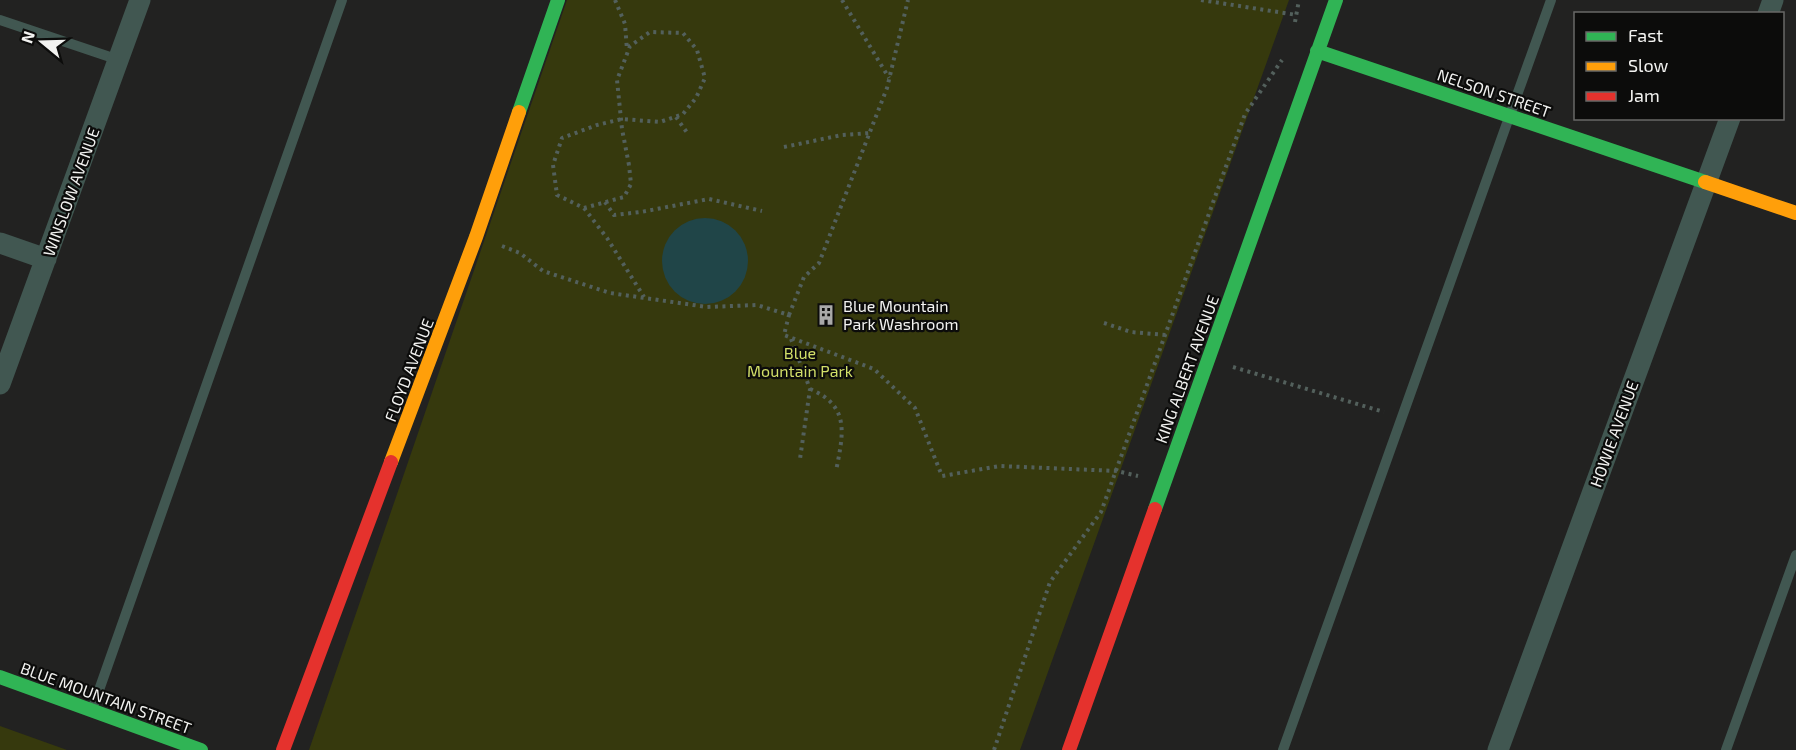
<svg xmlns="http://www.w3.org/2000/svg" width="1796" height="750" font-family="'Exo 2',sans-serif">
	<style>
		.green { fill: #36390d }
		.water { fill: #204548 }
		.lines { fill: none; stroke-linecap: round; stroke-linejoin: round }
		.path { stroke: #53605c; stroke-width: 4; stroke-dasharray: 3 4.5; stroke-linecap: butt }
		.lane { stroke: #415751; stroke-width: 10 }
		.street { stroke: #415751; stroke-width: 21 }
		.fast { stroke: #30b455; stroke-width: 14 }
		.slow { stroke: #ff9f0a; stroke-width: 14 }
		.jam { stroke: #e5322d; stroke-width: 14 }
		.labels { text-anchor: middle; stroke-width: 4.5; stroke-linejoin: round; paint-order: stroke }
		.street-label { font-size: 16px; fill: #f2f2f0; stroke: #0c0c0b }
		.poi-label { font-size: 16px; fill: #f2f2f0; stroke: #0c0c0b; text-anchor: start }
		.park-label { font-size: 16px; fill: #d2df69; stroke: #0c0c0b }
	</style>
	<rect width="100%" height="100%" fill="#222221"/>
	<path class="green" d="M567,0H1289L1020,750H309Z
		M0,726L67,750H0Z"/>
	<path class="water" d="M662 261a43 43 0 1 1 86 0a43 43 0 1 1-86 0Z"/>
	<g class="lines">
		<path class="path" d="M615,0L625,24L627,50
			M842,0L889,78
			M1201,0L1297,15
			M1295,22L1299,0
			M676,117L688,134
			M784,147L842,135L870,133
			M629,165L622,129L617,80L630,46L650,32L683,33L697,50L705,78L696,98L683,114L660,122L622,119L597,125L562,138L553,165L557,195L584,208L624,197L631,184L629,165
			M605,202L614,215L641,212L709,199L762,211
			M584,208L607,238L644,297
			M502,246L520,253L543,271L610,293L707,307L757,305L789,315L784,335L874,369L915,408L942,476L1000,466L1117,471L1138,476
			M789,315L804,277L819,263L887,88L908,0
			M1104,323L1131,332L1166,335
			M791,339L810,389L800,459
			M1233,367L1384,412
			M810,389C851,406 843,435 836,471
			M994,750L1050,582L1101,512L1245,114L1282,60"/>
		<path class="lane" d="M0,20L119,60
			M92,710L342,0
			M1283,750L1551,0
			M1726,750L1796,555"/>
		<path class="street" d="M1768,14L1773,0
			M0,243L46,259
			M0,384L140,0
			M1498,750L1730,118"/>
		<path class="fast" d="M1317,51L1705,182
			M519,112L558,0
			M1155,509L1336,0
			M0,677L201,750"/>
		<path class="slow" d="M1705,182L1796,213
			M391,462L476,237L519,112"/>
		<path class="jam" d="M283,750L391,462
			M1069,750L1155,509"/>
	</g>
	<defs>
		<g id="building-bare" transform="scale(1.62)"><path d="M-4-6H4V6H1V3H-1V6H-4ZM-2.5-4.3h1.7v1.8h-1.7ZM.8-4.3h1.7v1.8H.8ZM-2.5-1h1.7V.8h-1.7ZM.8-1h1.7V.8H.8Z" fill="#a9a9a8" stroke="#0c0c0b" stroke-width="2.5" paint-order="stroke"/></g>
	</defs>
	<g fill-rule="evenodd">
		<use href="#building-bare" x="826" y="315"/>
	</g>
	<g class="labels">
		<g class="street-label">
			<text transform="translate(1494 93) rotate(19)" y="6">NELSON STREET</text>
			<text transform="translate(71 192) rotate(-70)" y="6">WINSLOW AVENUE</text>
			<text transform="translate(1187 369) rotate(-70)" y="6">KING ALBERT AVENUE</text>
			<text transform="translate(409 370) rotate(-69)" y="6">FLOYD AVENUE</text>
			<text transform="translate(1614 434) rotate(-70)" y="6">HOWIE AVENUE</text>
			<text transform="translate(106 698) rotate(20)" y="6">BLUE MOUNTAIN STREET</text>
		</g>
		<g class="poi-label">
			<text x="843" y="312">Blue Mountain<tspan x="843" dy="18">Park Washroom</tspan></text>
		</g>
		<g class="park-label">
			<text x="800" y="359">Blue<tspan x="800" dy="18">Mountain Park</tspan></text>
		</g>
	</g>
	<rect x="1574" y="12" width="210" height="108" fill="#0c0c0b" stroke="#686867" stroke-width="1.5"/>
	<rect x="1586" y="32" width="30" height="9" fill="#30b455" stroke="#686867" stroke-width="1.5"/>
	<text x="1628" y="42" font-size="18" fill="#f2f2f0">Fast</text>
	<rect x="1586" y="62" width="30" height="9" fill="#ff9f0a" stroke="#686867" stroke-width="1.5"/>
	<text x="1628" y="72" font-size="18" fill="#f2f2f0">Slow</text>
	<rect x="1586" y="92" width="30" height="9" fill="#e5322d" stroke="#686867" stroke-width="1.5"/>
	<text x="1628" y="102" font-size="18" fill="#f2f2f0">Jam</text>
	<g transform="translate(42 42) rotate(289)" stroke="#0c0c0b" stroke-width="4.5" paint-order="stroke">
	<path d="M0-4.5L10 22L0 15L-10 22Z" fill="#f2f2f0"/>
	<text y="-9" font-size="16" font-weight="bold" text-anchor="middle" fill="#f2f2f0">N</text>
	</g>
</svg>
